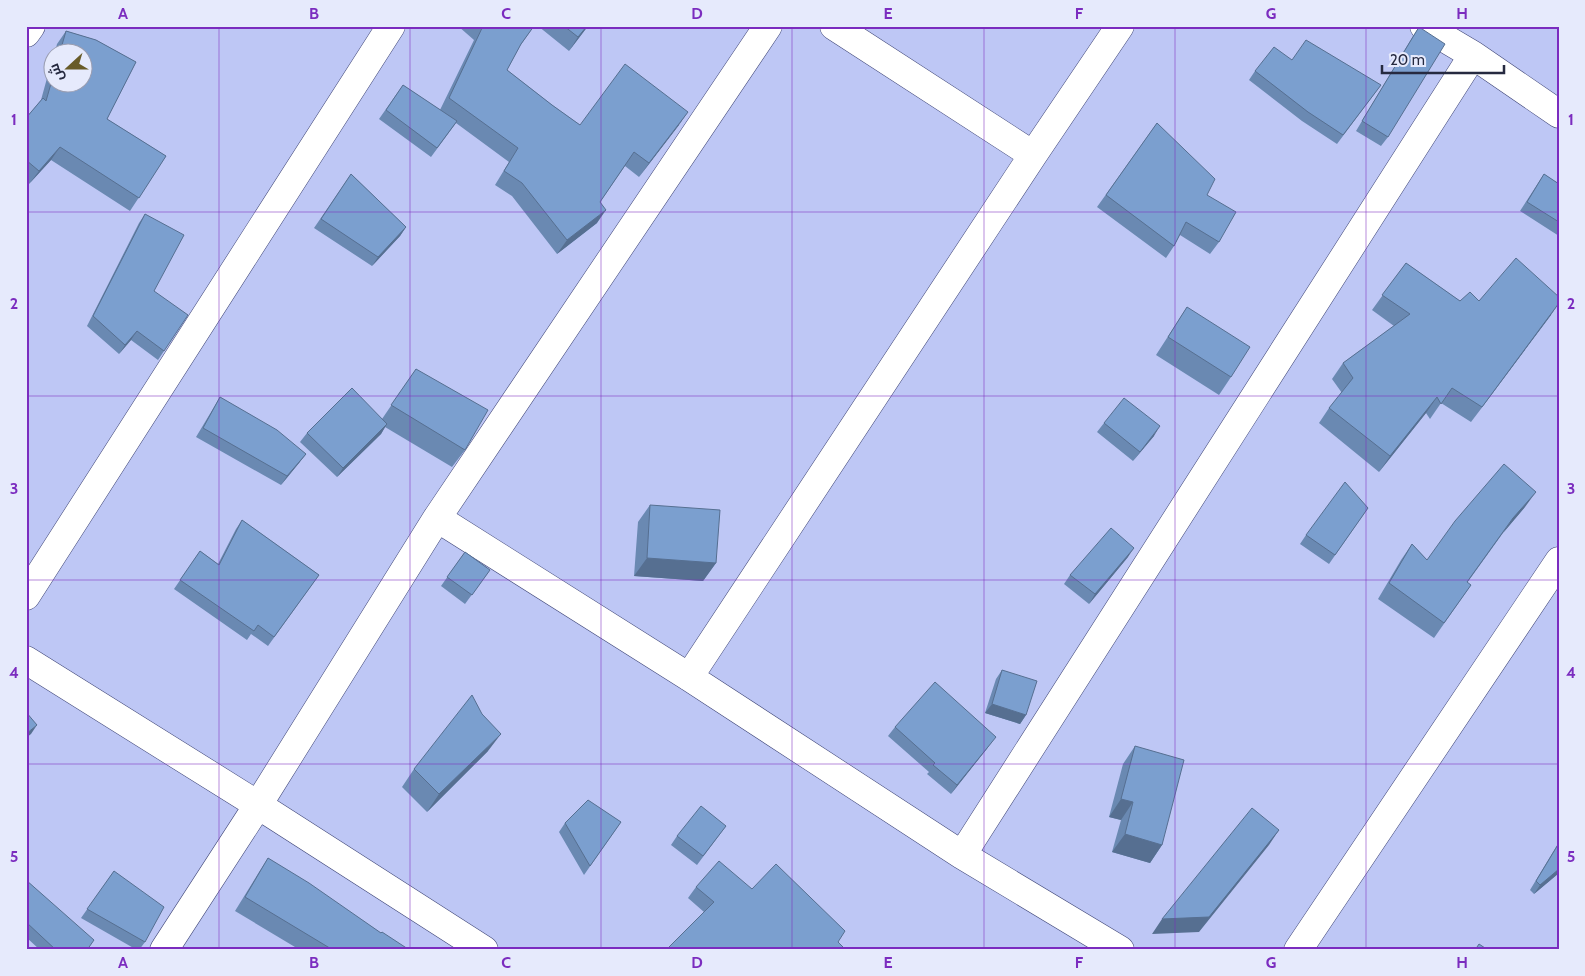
<svg xmlns="http://www.w3.org/2000/svg" width="1585" height="976" font-family="Cabin,Cairo,sans-serif">
	<style>
		.lines { fill: none; stroke-linecap: round; stroke-linejoin: round }
		.minor-casing { stroke: #404778; stroke-width: 29 }
		.minor { stroke: #fff; stroke-width: 28 }
		.wall { fill: #6a89b2 }
		.shaded-wall { fill: #566f91 }
		.building { fill: #7b9fcf; stroke: #566f91 }
		.grid { fill: none; stroke: #7b2cbf; stroke-width: 1; stroke-opacity: 0.55 }
		.neatline { fill: none; stroke: #7b2cbf; stroke-width: 2 }
		.grid-label { font-size: 16px; text-anchor: middle; font-weight: bold; fill: #7b2cbf }
	</style>
	<rect width="100%" height="100%" fill="#bec7f5"/>
	<g class="lines">
		<g class="minor-casing">
			<path id="minor" d="M834,26L1033,155
				M1424,26L1473,55L1559,114
				M26,33L31,26
				M437,518L689,677L962,855L1120,950
				M26,596L391,26
				M26,660L258,805L484,950
				M689,677L1033,155L1120,26
				M962,855L1473,55
				M164,950L258,805L437,518L768,26
				M1298,950L1559,561"/>
		</g>
		<use href="#minor" class="minor"/>
	</g>
	<path class="wall" d="M458,26H534L520,46L507,70L552,105L580,125H679L639,177L625,166L600,202L597,223L557,254L512,196L495,185L509,162L456,123L431,157L379,119L403,85L440,110L474,40Z
		M538,26H588L569,51Z
		M1419,27L1388,137L1381,146L1356,131L1413,36Z
		M66,31L96,40L136,62L107,119L166,156L130,211L51,160L29,184L26,181V118L41,100L52,60V82H82V52H55L57,44Z
		M1291,60L1381,85L1337,144L1302,121L1249,80L1255,71Z
		M1157,123L1207,195L1219,242L1210,254L1180,235L1174,246L1166,258L1097,207Z
		M351,174L406,227L400,236L372,266L314,228Z
		M1544,174L1559,184V236L1520,211Z
		M145,214L154,291L164,351L158,360L131,340L119,354L87,326L139,223Z
		M1406,263L1460,301H1479L1551,315L1471,422L1441,403L1430,419L1426,413L1379,472L1319,423L1329,408L1342,393L1332,379L1343,363L1394,326L1372,310Z
		M1187,307L1231,377L1219,395L1156,355Z
		M416,369L465,450L452,467L385,427L381,434L337,477L300,442L307,433L382,419Z
		M220,397L306,454L299,463L281,485L196,437Z
		M1104,423L1154,436L1133,461L1097,432Z
		M650,505L716,563L703,581L634,576L638,522Z
		M1525,507L1503,533L1467,583L1471,585L1434,638L1378,599L1401,560L1412,544L1427,560Z
		M1368,508L1329,564L1300,544L1306,535Z
		M242,520L319,575L268,646L251,634L247,640L174,589L200,551L218,564L236,529Z
		M465,552L490,570L465,604L441,586Z
		M1128,557L1089,604L1064,584L1070,575Z
		M1002,670L1026,715L1020,724L985,713L996,679Z
		M482,714L488,751L427,812L402,787L414,769Z
		M895,727L989,746L951,794L927,774L929,772L888,736Z
		M1135,746L1162,845L1150,863L1112,852L1121,820L1109,817L1123,764Z
		M621,822L584,875L559,832L565,823Z
		M726,826L697,865L671,845L677,836Z
		M1559,842V873L1534,894L1530,890Z
		M268,858L381,933L407,950H300L235,911L259,872Z
		M114,871L145,942L139,950H137L81,918Z
		M26,880L87,950H40L26,937Z
		M696,887L752,889L838,942L704,912L688,898Z"/>
	<path class="shaded-wall" d="M587,26H588L569,51L578,37Z
		M688,112L679,125L639,177L649,163Z
		M60,147L51,160L29,184L39,171Z
		M606,210L597,223L557,254L567,240Z
		M406,227L400,236L372,266L378,257Z
		M1559,303L1551,315L1471,422L1482,407Z
		M137,331L131,340L119,354L125,345Z
		M1437,397L1426,413L1379,472L1390,456Z
		M387,424L381,434L337,477L343,468Z
		M1160,426L1154,436L1133,461L1140,452Z
		M306,454L299,463L281,485L287,476Z
		M1536,492L1525,507L1503,533L1513,518Z
		M1134,548L1128,557L1089,604L1095,594Z
		M647,558L716,563L703,581L634,576Z
		M992,704L1026,715L1020,724L985,713Z
		M37,725L31,734L26,738V734Z
		M501,734L488,751L427,812L439,794Z
		M996,737L989,746L951,794L957,785Z
		M1121,799L1133,802L1121,820L1109,817Z
		M1279,830L1269,845L1199,932L1152,934L1162,919Z
		M1125,834L1162,845L1150,863L1112,852Z
		M1559,869V873L1534,894L1540,885Z"/>
	<path class="building" d="M483,26H534L521,44L507,70L552,105L580,125L625,64L688,112L649,163L634,152L600,202L606,210L567,240L522,183L504,171L518,148L449,98Z
		M564,26H587L578,37Z
		M1419,27L1445,44L1388,137L1362,121Z
		M66,31L96,40L136,62L107,119L166,156L139,198L60,147L39,171L26,160V118L43,98L46,101L52,80V82H82V52H60Z
		M1306,40L1381,85L1343,135L1308,112L1255,71L1274,47L1292,60Z
		M403,85L457,121L437,148L386,110Z
		M1157,123L1215,179L1207,195L1236,212L1219,242L1186,222L1174,246L1106,195Z
		M351,174L406,227L378,257L321,219Z
		M1544,174L1559,184V222L1527,202Z
		M145,214L184,235L154,291L188,315L164,351L137,331L125,345L93,316Z
		M1516,258L1559,297V303L1482,407L1452,388L1441,404L1437,397L1390,456L1329,408L1353,378L1343,363L1410,314L1382,295L1406,263L1460,301L1470,292L1479,301Z
		M1187,307L1250,347L1231,377L1168,337Z
		M416,369L488,410L465,450L391,405Z
		M352,388L387,424L343,468L307,433Z
		M220,397L277,430L306,454L287,476L203,428Z
		M1124,398L1160,426L1140,452L1104,423Z
		M1504,464L1536,492L1513,518L1467,582L1471,585L1444,623L1389,583L1412,544L1427,560L1455,521Z
		M1345,482L1368,508L1335,555L1306,535Z
		M650,505L720,510L716,563L647,558Z
		M242,520L319,575L274,637L258,625L254,631L180,580L200,551L219,565Z
		M1111,528L1134,548L1095,594L1070,575Z
		M465,552L490,570L472,595L447,577Z
		M1002,670L1037,681L1026,715L992,704Z
		M935,682L996,737L957,785L933,765L935,763L895,727Z
		M472,695L482,714L501,734L439,794L414,769Z
		M26,712L37,725L26,734Z
		M1135,746L1184,760L1162,845L1125,834L1133,802L1121,799Z
		M588,800L621,822L590,866L565,823Z
		M701,806L726,826L703,856L677,836Z
		M1252,808L1279,830L1209,917L1162,919Z
		M1559,843V869L1540,885L1536,881Z
		M268,858L309,883L381,933L382,932L408,949L407,950H333L245,897Z
		M719,861L752,889L776,864L845,931L838,942L846,950H666L714,902L696,887Z
		M114,871L164,907L145,942L87,909Z
		M26,880L94,940L87,950H56L26,922Z
		M1479,944L1488,950H1475Z"/>
	<path class="grid" d="M219,26V950M410,26V950M601,26V950M792,26V950M984,26V950M1175,26V950M1366,26V950M26,212H1559M26,396H1559M26,580H1559M26,764H1559"/>
	<rect width="1585" height="976" fill="none" stroke="#e6eafc" stroke-width="55"/>
	<g transform="translate(68 68) rotate(249)"><circle r="24" fill="#e6eafc" stroke="#999db1"/>
	<path d="M0-4L9 19L0 12L-9 19Z" fill="#685b28"/>
	<text y="-8" font-size="14" font-weight="bold" text-anchor="middle" fill="#262a40">ش</text>
	</g>
	<path d="M1382 65v8h122v-8" fill="none" stroke="#262a40" stroke-width="2.5"/>
	<text x="1390" y="65" font-size="15" fill="#262a40" stroke="#e6eafc" stroke-width="4" paint-order="stroke">20 m</text>
	<rect x="28" y="28" width="1530" height="920" class="neatline"/>
	<g class="grid-label">
		<text x="123" y="19">A</text>
		<text x="314" y="19">B</text>
		<text x="506" y="19">C</text>
		<text x="697" y="19">D</text>
		<text x="888" y="19">E</text>
		<text x="1079" y="19">F</text>
		<text x="1271" y="19">G</text>
		<text x="1462" y="19">H</text>
		<text x="14" y="125">1</text>
		<text x="1571" y="125">1</text>
		<text x="14" y="309">2</text>
		<text x="1571" y="309">2</text>
		<text x="14" y="494">3</text>
		<text x="1571" y="494">3</text>
		<text x="14" y="678">4</text>
		<text x="1571" y="678">4</text>
		<text x="14" y="862">5</text>
		<text x="1571" y="862">5</text>
		<text x="123" y="968">A</text>
		<text x="314" y="968">B</text>
		<text x="506" y="968">C</text>
		<text x="697" y="968">D</text>
		<text x="888" y="968">E</text>
		<text x="1079" y="968">F</text>
		<text x="1271" y="968">G</text>
		<text x="1462" y="968">H</text>
	</g>
</svg>
